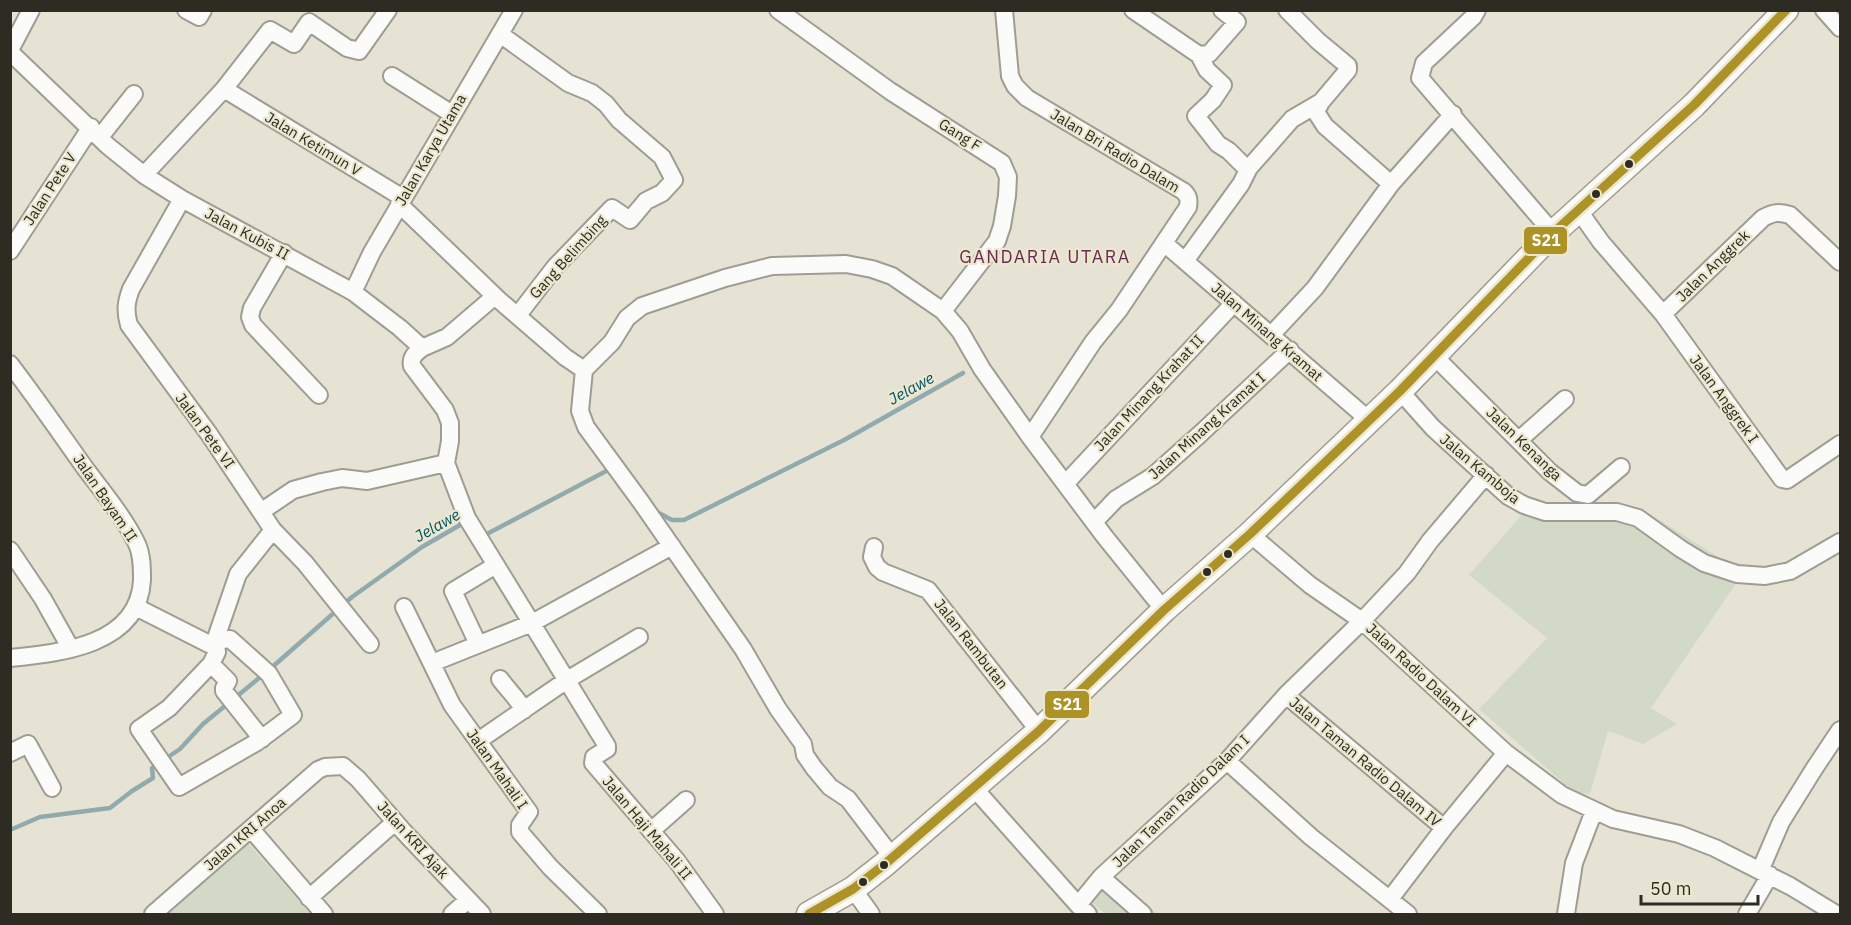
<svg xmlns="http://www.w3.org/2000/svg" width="1851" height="925" font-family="'IBM Plex Sans',sans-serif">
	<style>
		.green { fill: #d2d9c7 }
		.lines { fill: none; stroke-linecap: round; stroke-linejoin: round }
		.stream { stroke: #91aaae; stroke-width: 4.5 }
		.minor-casing { stroke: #9f9d92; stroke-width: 20 }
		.secondary-casing { stroke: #9f9d92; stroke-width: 27 }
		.minor { stroke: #fbfbf9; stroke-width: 16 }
		.secondary { stroke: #fbfbf9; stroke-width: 24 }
		.bus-1-casing { stroke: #ece7cf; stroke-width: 14 }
		.bus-1 { stroke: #ad9228; stroke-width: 9 }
		.bus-dot { fill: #2d2c23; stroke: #ece7cf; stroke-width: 2 }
		.labels { text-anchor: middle; stroke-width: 4.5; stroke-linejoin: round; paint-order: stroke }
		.street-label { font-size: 15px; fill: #2d2c23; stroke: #ece7cf }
		.water-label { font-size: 16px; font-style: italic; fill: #005366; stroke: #ece7cf }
		.quarter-label { font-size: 18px; letter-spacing: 1.5px; fill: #6a2c51; stroke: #ece7cf }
		.line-badge { stroke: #ece7cf; stroke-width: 2 }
		.badge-label { font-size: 16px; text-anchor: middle; font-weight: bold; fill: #fff }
	</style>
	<rect width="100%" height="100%" fill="#e6e3d5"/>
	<path class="green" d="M1639,507L1739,570L1735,585L1651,708L1677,724L1643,744L1608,731L1590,794L1575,793L1479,709L1547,638L1469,575L1527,509Z
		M247,842L311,914H164Z
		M1117,878L1157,914H1106L1091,902L1103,879Z"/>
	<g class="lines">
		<path class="stream" d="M657,512L672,520H684L846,439L963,373
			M482,532L485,535L612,468
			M270,669L352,597L422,547L467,521
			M10,830L40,817L110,808L132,791L153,778L152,768L180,749L203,724L264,674"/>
		<g class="minor-casing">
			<path id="minor" d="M186,10L199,17L203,10
				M778,10L890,91L1002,163L1008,177L1007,196L1002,226L997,241L943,311
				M1004,10L1010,76L1015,86L1027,98L1183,191C1189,196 1189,200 1188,207L1119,310L1093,342L1030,437
				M1133,10L1199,55L1209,54L1237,22L1222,10
				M1287,10L1318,41L1348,66V70L1321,102L1316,112L1325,126L1391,184
				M1477,10L1473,17L1424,63L1420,78L1553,233
				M1824,10L1840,28
				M500,34L568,83L592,93L606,104L619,120L662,157L674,180L662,193L646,201L630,220L612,208L555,267L518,315
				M10,50L31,10
				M10,52L108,146L144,175L182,199L353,292L400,328L422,348L447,337L495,296
				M1199,55L1207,70L1223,85L1213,100L1196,116L1218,144L1229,151L1246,168H1249
				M392,76L452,114
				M224,89L403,198
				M100,137L134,94
				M144,175L224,89L270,30L294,44L309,22L347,48L359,51L388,10
				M182,199L131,289C126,302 125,311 129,325L209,434L273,530L305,563L370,644
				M399,204L499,300L565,357L584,370
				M1579,211L1601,242L1663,314L1782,479L1787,480L1840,444
				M1164,243L1369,420
				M10,251L91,127
				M284,253L252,308L250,317L253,325L319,395
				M1185,261L1241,184L1249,168L1292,119L1321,102
				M353,292L372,252L514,10
				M1663,314L1763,218C1774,212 1779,212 1790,215L1840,262
				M1272,334L1315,288L1391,184L1453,114
				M422,348C416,353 410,357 412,366L445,410L450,423V441L446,463L467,518L607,746V749L594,757L593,763L677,861L715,914
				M1433,355L1550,472L1577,493L1588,495L1621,467
				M10,364C36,398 60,433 85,468C103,492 124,517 137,544C142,555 142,568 142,580C139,645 61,653 10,658
				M584,370L612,342L627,318L642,306L725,278L772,266L846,264L872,269L892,276L943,311L960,331L982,369L1030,437L1105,537L1164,610
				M584,370L580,411L586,427L641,502L743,649L778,709L803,744L805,755L814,768L830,787L848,799L893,858
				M1400,391L1433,428L1508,496L1524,505L1545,512H1617L1638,518L1681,549L1704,563L1737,574L1765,576L1790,571L1840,542
				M1519,440L1565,399
				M1065,484L1234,303
				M262,511L293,490L322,482L342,478L367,481L446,463
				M1095,521L1116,499L1153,476L1199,435L1290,350
				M1250,534L1310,585L1362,621L1506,753L1562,795L1613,819L1679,834L1715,848L1790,886L1836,914
				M874,547L872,557L877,567L883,572L928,590L1039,731
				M10,550L43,599L71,649
				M136,607L209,644L215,641L238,574L273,530
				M404,607L452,705L529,812L520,825V832L550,867L598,914
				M230,639L269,674L293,715L257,742L179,787L139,729L169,708L211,664L217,652L215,641Z
				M478,644L453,591L496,565
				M432,663L532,623L672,546
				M211,664L228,681L224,688V691L262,739
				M500,679C508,690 517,698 524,710
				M1286,695L1444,828
				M478,741L567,680L639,637
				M10,753L28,744L52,788
				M1227,761L1311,837L1408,914
				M974,788L1078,905L1088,914
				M251,829L324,914
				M651,831L686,800
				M1760,871L1781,822L1814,769L1840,730
				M1101,877L1143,914
				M853,889L871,914
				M309,898L395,822
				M1390,899L1444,828L1506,753
				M1078,905L1101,877L1227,761L1286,695L1362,621L1407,573L1430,541L1486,475
				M153,914L318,770L325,767L343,766L358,779L404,832L482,914
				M452,914L468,900
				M1566,914L1574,863L1594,811
				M1747,914L1770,875"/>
		</g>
		<g class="secondary-casing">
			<path id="secondary" d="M809,914L853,889L885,864L1039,731L1164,610L1250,534L1400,391L1553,233L1694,105L1786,10"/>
		</g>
		<use href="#minor" class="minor"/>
		<use href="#secondary" class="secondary"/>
		<g class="bus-1-casing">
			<path id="bus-1" d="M809,914L853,889L885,864L1039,731L1164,610L1250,534L1400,391L1553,233L1694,105L1786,10"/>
		</g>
		<use href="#bus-1" class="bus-1"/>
	</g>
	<g class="bus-dot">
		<circle cx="1629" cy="164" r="5"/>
		<circle cx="1596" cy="194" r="5"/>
		<circle cx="1228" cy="554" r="5"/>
		<circle cx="1207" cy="572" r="5"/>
		<circle cx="884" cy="865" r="5"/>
		<circle cx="863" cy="882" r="5"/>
	</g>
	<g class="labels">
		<g class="street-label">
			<text transform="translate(960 135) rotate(32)" y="5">Gang F</text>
			<text transform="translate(313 144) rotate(31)" y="5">Jalan Ketimun V</text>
			<text transform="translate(431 150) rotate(-60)" y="5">Jalan Karya Utama</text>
			<text transform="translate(1115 151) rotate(31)" y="5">Jalan Bri Radio Dalam</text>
			<text transform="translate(50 189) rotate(-57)" y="5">Jalan Pete V</text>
			<text transform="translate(247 234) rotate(28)" y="5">Jalan Kubis II</text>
			<text transform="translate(568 257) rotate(-48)" y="5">Gang Belimbing</text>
			<text transform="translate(1713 266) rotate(-44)" y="5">Jalan Anggrek</text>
			<text transform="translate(1267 332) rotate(41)" y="5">Jalan Minang Kramat</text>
			<text transform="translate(1149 393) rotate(-47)" y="5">Jalan Minang Krahat II</text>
			<text transform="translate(1724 399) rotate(54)" y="5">Jalan Anggrek I</text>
			<text transform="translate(1207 426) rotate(-42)" y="5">Jalan Minang Kramat I</text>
			<text transform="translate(205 431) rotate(54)" y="5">Jalan Pete VI</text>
			<text transform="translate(1524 444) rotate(44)" y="5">Jalan Kenanga</text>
			<text transform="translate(1480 469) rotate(40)" y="5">Jalan Kamboja</text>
			<text transform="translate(105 498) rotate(56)" y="5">Jalan Bayam II</text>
			<text transform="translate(971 644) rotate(52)" y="5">Jalan Rambutan</text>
			<text transform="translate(1421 675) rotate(43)" y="5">Jalan Radio Dalam VI</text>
			<text transform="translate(1365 762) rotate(40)" y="5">Jalan Taman Radio Dalam IV</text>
			<text transform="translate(497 769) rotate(55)" y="5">Jalan Mahali I</text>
			<text transform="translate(1181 801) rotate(-44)" y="5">Jalan Taman Radio Dalam I</text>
			<text transform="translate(647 828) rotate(50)" y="5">Jalan Haji Mahali II</text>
			<text transform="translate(245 834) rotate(-41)" y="5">Jalan KRI Anoa</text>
			<text transform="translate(413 840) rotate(48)" y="5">Jalan KRI Ajak</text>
		</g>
		<g class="water-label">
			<text transform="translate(911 388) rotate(-29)" y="6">Jelawe</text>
			<text transform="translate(437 525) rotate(-30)" y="6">Jelawe</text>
		</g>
		<g class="quarter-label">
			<text x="1045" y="263">GANDARIA UTARA</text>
		</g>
	</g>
	<g class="line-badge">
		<rect x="1523" y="226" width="45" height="29" rx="6" fill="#ad9228"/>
		<rect x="1044" y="690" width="46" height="29" rx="6" fill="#ad9228"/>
	</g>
	<g class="badge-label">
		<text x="1546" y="246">S21</text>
		<text x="1067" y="710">S21</text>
	</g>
	<rect width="1851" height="925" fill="none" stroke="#2d2c23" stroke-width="24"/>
	<path d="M1641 895v9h117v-9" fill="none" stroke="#2d2c23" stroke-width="3"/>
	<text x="1650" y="895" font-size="18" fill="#2d2c23" stroke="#ece7cf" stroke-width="4.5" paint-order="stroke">50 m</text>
</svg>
